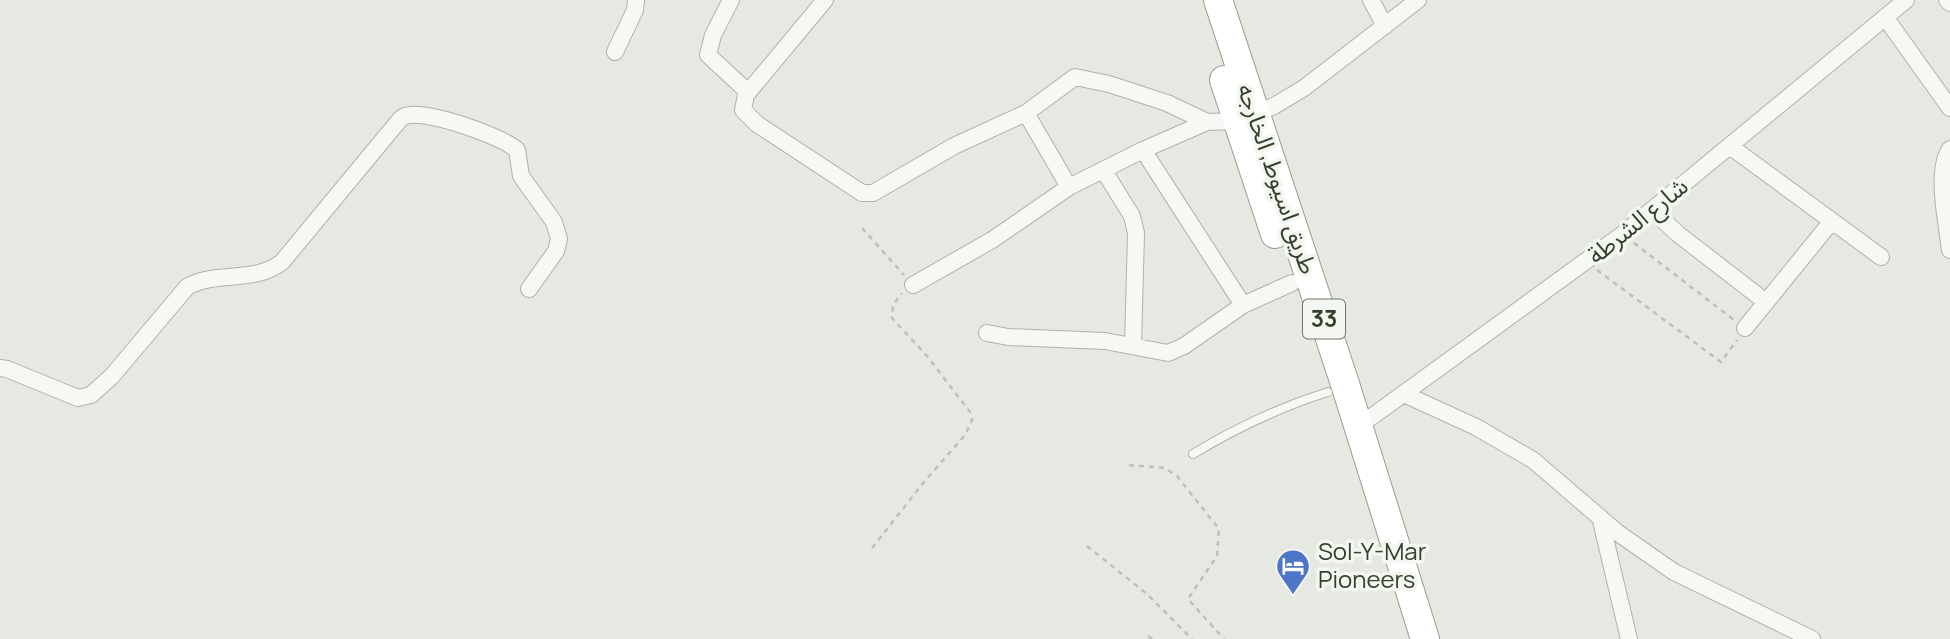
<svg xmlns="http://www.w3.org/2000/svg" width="1950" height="639" font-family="Manrope,'Noto Sans Arabic',sans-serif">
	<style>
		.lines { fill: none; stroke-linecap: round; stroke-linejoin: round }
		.service-casing { stroke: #aeb3a6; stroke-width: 10 }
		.minor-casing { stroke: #aeb3a6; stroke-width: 18 }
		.trunk-casing { stroke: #969f89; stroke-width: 30 }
		.path { stroke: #bcc1b7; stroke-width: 2.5; stroke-dasharray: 5 5; stroke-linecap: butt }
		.service { stroke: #f6f8f4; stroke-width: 8 }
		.minor { stroke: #f6f8f4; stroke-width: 16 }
		.trunk { stroke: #fff; stroke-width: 28 }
		.labels { text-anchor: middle; stroke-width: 7; stroke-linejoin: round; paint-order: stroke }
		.shield { fill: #f4f7f1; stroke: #6f7766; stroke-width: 2 }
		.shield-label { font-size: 23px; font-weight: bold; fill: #36402a }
		.street-label { font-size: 24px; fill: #36402a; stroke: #f4f7f1 }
		.poi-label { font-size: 24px; fill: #36402a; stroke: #f4f7f1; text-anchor: start }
	</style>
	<rect width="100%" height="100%" fill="#e6e9e1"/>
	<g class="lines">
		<g class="service-casing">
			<path id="service" d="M1193,454C1236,428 1280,407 1328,392"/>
		</g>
		<g class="minor-casing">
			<path id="minor" d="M731,0L713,35L708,55L748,92
				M825,0L746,95L743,110L757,124L862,193H873L954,146L1026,113L1075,77L1109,84L1167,103L1207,122
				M1371,0L1385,26
				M1947,0L1950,3
				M1885,17L1950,108
				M615,52L635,10L636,0
				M1026,113L1069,187
				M1731,147L1881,257
				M1950,149C1935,171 1947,223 1950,250
				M1104,171L1132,216L1136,233L1133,345
				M1652,210L1678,234L1766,302
				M913,285L992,240L1069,187L1143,150L1207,122L1237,121L1274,106L1304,88L1418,0
				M1243,305L1292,283
				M1745,328L1832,221
				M987,333L1008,337L1105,341L1168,353L1184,346L1243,305L1143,150
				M0,368L7,369L78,398L91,395L112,376L187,287C216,270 254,284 282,262L397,123C400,120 401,117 405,116C425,109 502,136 517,150L521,176L554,222L559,239L556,251L529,289
				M1404,394L1476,427L1533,460L1618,533L1674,572L1812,639
				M1359,426L1623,234L1906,0
				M1600,517L1629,639"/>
		</g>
		<g class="trunk-casing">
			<path id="trunk" d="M1218,0L1346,387L1425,639
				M1224,80L1275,234"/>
		</g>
		<path class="path" d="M862,228L904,275
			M1634,243L1734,320
			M1597,270L1721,362L1737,340
			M1129,465L1165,468L1177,476L1219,529L1217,556L1188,599L1224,639
			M1087,546L1147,594L1192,639
			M872,548L924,482L965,435L972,420L970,412L927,356L892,318L893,305L902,293
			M1148,636L1152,639"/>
		<use href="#service" class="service"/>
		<use href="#minor" class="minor"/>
		<use href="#trunk" class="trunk"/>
	</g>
	<defs>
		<g id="hotel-pin" transform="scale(1.75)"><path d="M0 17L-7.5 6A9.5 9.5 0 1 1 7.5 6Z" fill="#4c76c8" stroke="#f4f7f1"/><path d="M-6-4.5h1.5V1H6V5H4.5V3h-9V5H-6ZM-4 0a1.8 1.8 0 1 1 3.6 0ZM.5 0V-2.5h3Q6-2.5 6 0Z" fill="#fff"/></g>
	</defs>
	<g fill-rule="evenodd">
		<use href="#hotel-pin" x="1293" y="566"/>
	</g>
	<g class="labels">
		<rect class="shield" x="1303" y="299.5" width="42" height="39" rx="5"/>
		<g class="shield-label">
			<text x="1324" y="327">33</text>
		</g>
		<g class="street-label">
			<text transform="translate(1277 179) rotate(71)" y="8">طريق اسيوط, الخارجه</text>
			<text transform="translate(1638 221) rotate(-39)" y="8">شارع الشرطة</text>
		</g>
		<g class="poi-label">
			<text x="1318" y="560">Sol-Y-Mar<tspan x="1318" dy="28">Pioneers</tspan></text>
		</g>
	</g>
</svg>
